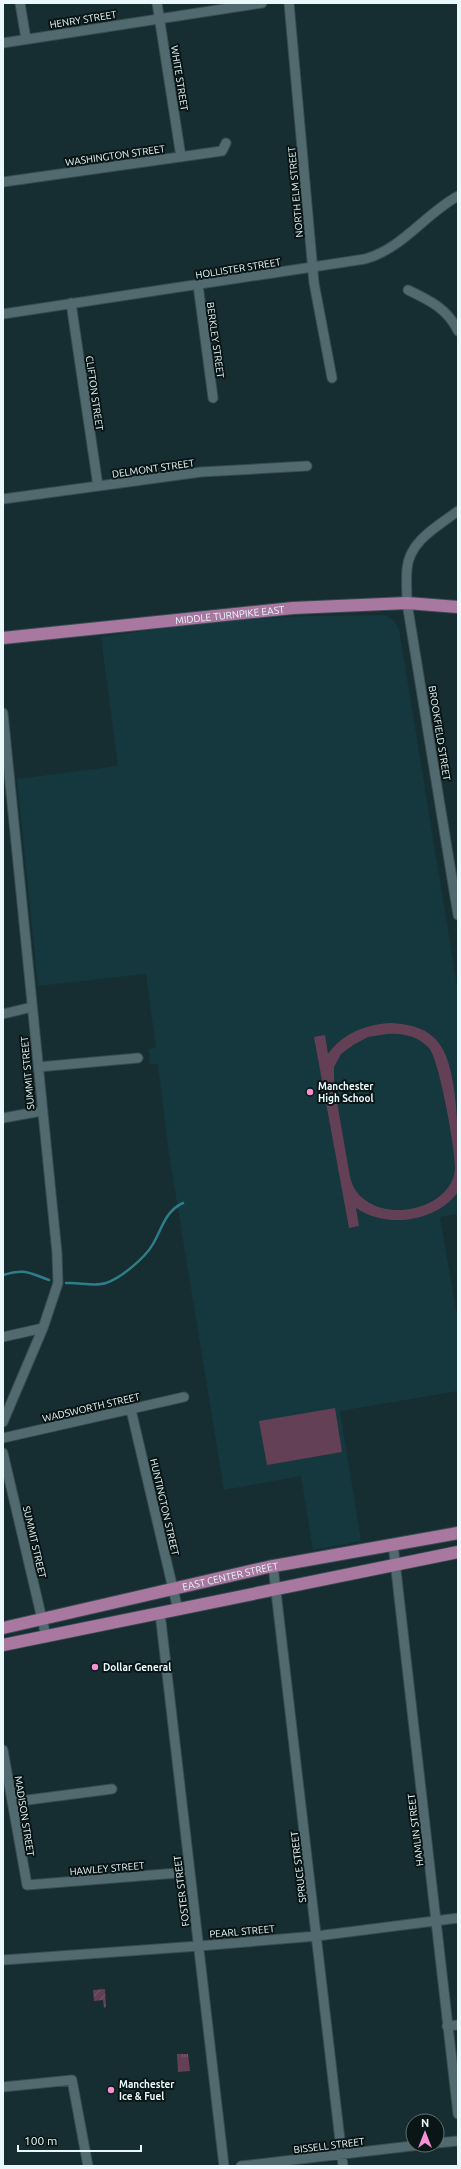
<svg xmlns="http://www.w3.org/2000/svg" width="461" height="2169" font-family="Ubuntu,sans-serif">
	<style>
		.built { fill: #14383d }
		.grass { fill: url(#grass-tufts) }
		.garden { fill: url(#garden-furrows) }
		.pitch { fill: #644057; fill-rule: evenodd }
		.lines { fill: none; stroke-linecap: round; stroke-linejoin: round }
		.stream { stroke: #2d7e8a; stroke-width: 2.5 }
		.minor-casing { stroke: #384c50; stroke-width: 11 }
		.major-casing { stroke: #384c50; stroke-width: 14 }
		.minor { stroke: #516a6f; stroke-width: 9 }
		.major { stroke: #a878a0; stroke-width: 12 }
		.poi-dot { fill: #f591d2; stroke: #0a1516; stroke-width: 1.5 }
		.labels { text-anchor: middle; stroke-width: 4; stroke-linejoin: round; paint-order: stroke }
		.street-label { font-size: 10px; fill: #e9f8fa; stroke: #0a1516 }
		.poi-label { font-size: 10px; font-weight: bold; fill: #e9f8fa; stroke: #0a1516; text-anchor: start }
	</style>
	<defs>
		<pattern id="grass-tufts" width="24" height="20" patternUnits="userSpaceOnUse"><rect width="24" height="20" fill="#644057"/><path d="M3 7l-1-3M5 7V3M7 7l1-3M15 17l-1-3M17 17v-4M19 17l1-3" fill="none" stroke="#7a5c70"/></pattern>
		<pattern id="garden-furrows" width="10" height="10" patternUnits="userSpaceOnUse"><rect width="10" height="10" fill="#644057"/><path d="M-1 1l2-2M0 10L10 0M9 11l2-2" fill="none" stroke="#7a5c70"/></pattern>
	</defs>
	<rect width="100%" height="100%" fill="#162e32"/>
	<path class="built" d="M384,615L393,620L399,629L458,992V1214L440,1217L458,1321V1391L340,1411L361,1541L313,1550L301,1476L224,1490L169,1154L158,1064H149L150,1057L148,1049L156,1048L146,974L38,986L17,779L118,766L101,637L172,627L243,620L306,616Z"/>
	<path class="grass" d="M177,2054H188L190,2071L178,2072Z"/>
	<path class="garden" d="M105,1989L106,2007L104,2008L103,2000L94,2001L93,1990Z"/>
	<path class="pitch" d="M391,1023C409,1024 427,1028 438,1042C461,1069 458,1156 458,1192C436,1222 387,1229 356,1208L359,1226L349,1228L314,1037L325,1035L328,1054C343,1033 367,1024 391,1023ZM387,1034C402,1033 418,1036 429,1048C439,1059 455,1147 455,1166C455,1172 454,1178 451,1183C431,1219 360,1221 350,1177L334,1085V1067L341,1054L353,1045L368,1037Z
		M335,1408L342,1452L267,1465L259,1421Z"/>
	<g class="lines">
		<path class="stream" d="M3,1275C26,1268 29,1273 49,1280
			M66,1283C79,1282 94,1287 106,1283C121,1278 145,1258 153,1244C162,1229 165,1211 183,1203"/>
		<g class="minor-casing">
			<path id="minor" d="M20,3L26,39
				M157,3L181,157
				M289,3L314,283L332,378
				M3,43L262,3
				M3,182L222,151L226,143
				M198,285L213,398
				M408,290C429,300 448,309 458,331
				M71,303L98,486
				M3,314L365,259C402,249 425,214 458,196
				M3,499L201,472L307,466
				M458,511C438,526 409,541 407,569C406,580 407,592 407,603L458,915
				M3,713L57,1253L58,1283L43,1328L3,1422
				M3,1014L32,1007
				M38,1067L138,1058
				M3,1118L42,1111
				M3,1337L43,1328
				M131,1410L178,1610
				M3,1438L184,1397
				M3,1453L46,1636
				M393,1544L458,2114
				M273,1566L343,2166
				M160,1613L224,2166
				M3,1750L27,1885L190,1872
				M12,1802L112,1789
				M3,1960L199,1946L317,1936L458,1918
				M447,2026L458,2025
				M3,2087L72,2080L88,2166
				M437,2143L458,2141
				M241,2166L420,2145"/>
		</g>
		<g class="major-casing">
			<g id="major">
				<path id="s1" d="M3,638L293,608L407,603L458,607"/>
				<path id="s2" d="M3,1628L268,1567L458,1533"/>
				<path d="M3,1645L458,1552"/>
			</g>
		</g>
		<use href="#minor" class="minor"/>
		<use href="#major" class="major"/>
	</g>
	<g class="poi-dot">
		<circle cx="310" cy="1092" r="4"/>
		<circle cx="95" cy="1667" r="4"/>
		<circle cx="111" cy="2090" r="4"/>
	</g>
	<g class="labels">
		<g class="street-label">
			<text transform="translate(83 19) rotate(-9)" y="4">HENRY STREET</text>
			<text transform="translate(180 78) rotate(81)" y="4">WHITE STREET</text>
			<text transform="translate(115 155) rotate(-8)" y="4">WASHINGTON STREET</text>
			<text transform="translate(295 192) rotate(-95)" y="4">NORTH ELM STREET</text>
			<text transform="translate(238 268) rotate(-9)" y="4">HOLLISTER STREET</text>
			<text transform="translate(216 340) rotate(82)" y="4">BERKLEY STREET</text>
			<text transform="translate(95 393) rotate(82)" y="4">CLIFTON STREET</text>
			<text transform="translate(153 468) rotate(-8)" y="4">DELMONT STREET</text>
			<text dy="4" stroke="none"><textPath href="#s1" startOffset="228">MIDDLE TURNPIKE EAST</textPath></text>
			<text transform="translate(440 733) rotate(81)" y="4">BROOKFIELD STREET</text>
			<text transform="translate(27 1073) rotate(-95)" y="4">SUMMIT STREET</text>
			<text transform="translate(91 1407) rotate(-13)" y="4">WADSWORTH STREET</text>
			<text transform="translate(165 1507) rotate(77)" y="4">HUNTINGTON STREET</text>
			<text transform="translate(35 1542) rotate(77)" y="4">SUMMIT STREET</text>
			<text dy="4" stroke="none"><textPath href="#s2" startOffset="233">EAST CENTER STREET</textPath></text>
			<text transform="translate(25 1816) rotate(81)" y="4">MADISON STREET</text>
			<text transform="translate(415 1830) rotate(-97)" y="4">HAMLIN STREET</text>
			<text transform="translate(298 1867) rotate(-97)" y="4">SPRUCE STREET</text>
			<text transform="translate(107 1868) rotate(-5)" y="4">HAWLEY STREET</text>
			<text transform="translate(181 1891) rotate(-97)" y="4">FOSTER STREET</text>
			<text transform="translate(242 1931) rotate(-5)" y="4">PEARL STREET</text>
			<text transform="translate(329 2145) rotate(-7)" y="4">BISSELL STREET</text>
		</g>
		<g class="poi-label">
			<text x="318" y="1090">Manchester<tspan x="318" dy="12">High School</tspan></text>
			<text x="103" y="1671">Dollar General</text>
			<text x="119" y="2088">Manchester<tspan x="119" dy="12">Ice &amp; Fuel</tspan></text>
		</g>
	</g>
	<rect width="461" height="2169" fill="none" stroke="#e9f8fa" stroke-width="8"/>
	<g transform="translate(425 2133)"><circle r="19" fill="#0a1516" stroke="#637071"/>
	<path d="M0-3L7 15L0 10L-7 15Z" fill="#f591d2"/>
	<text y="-6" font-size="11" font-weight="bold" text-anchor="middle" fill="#e9f8fa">N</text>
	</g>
	<path d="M18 2145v6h123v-6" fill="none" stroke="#e9f8fa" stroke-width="2"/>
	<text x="24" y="2145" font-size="12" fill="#e9f8fa" stroke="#0a1516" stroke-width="3" paint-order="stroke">100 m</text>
</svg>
